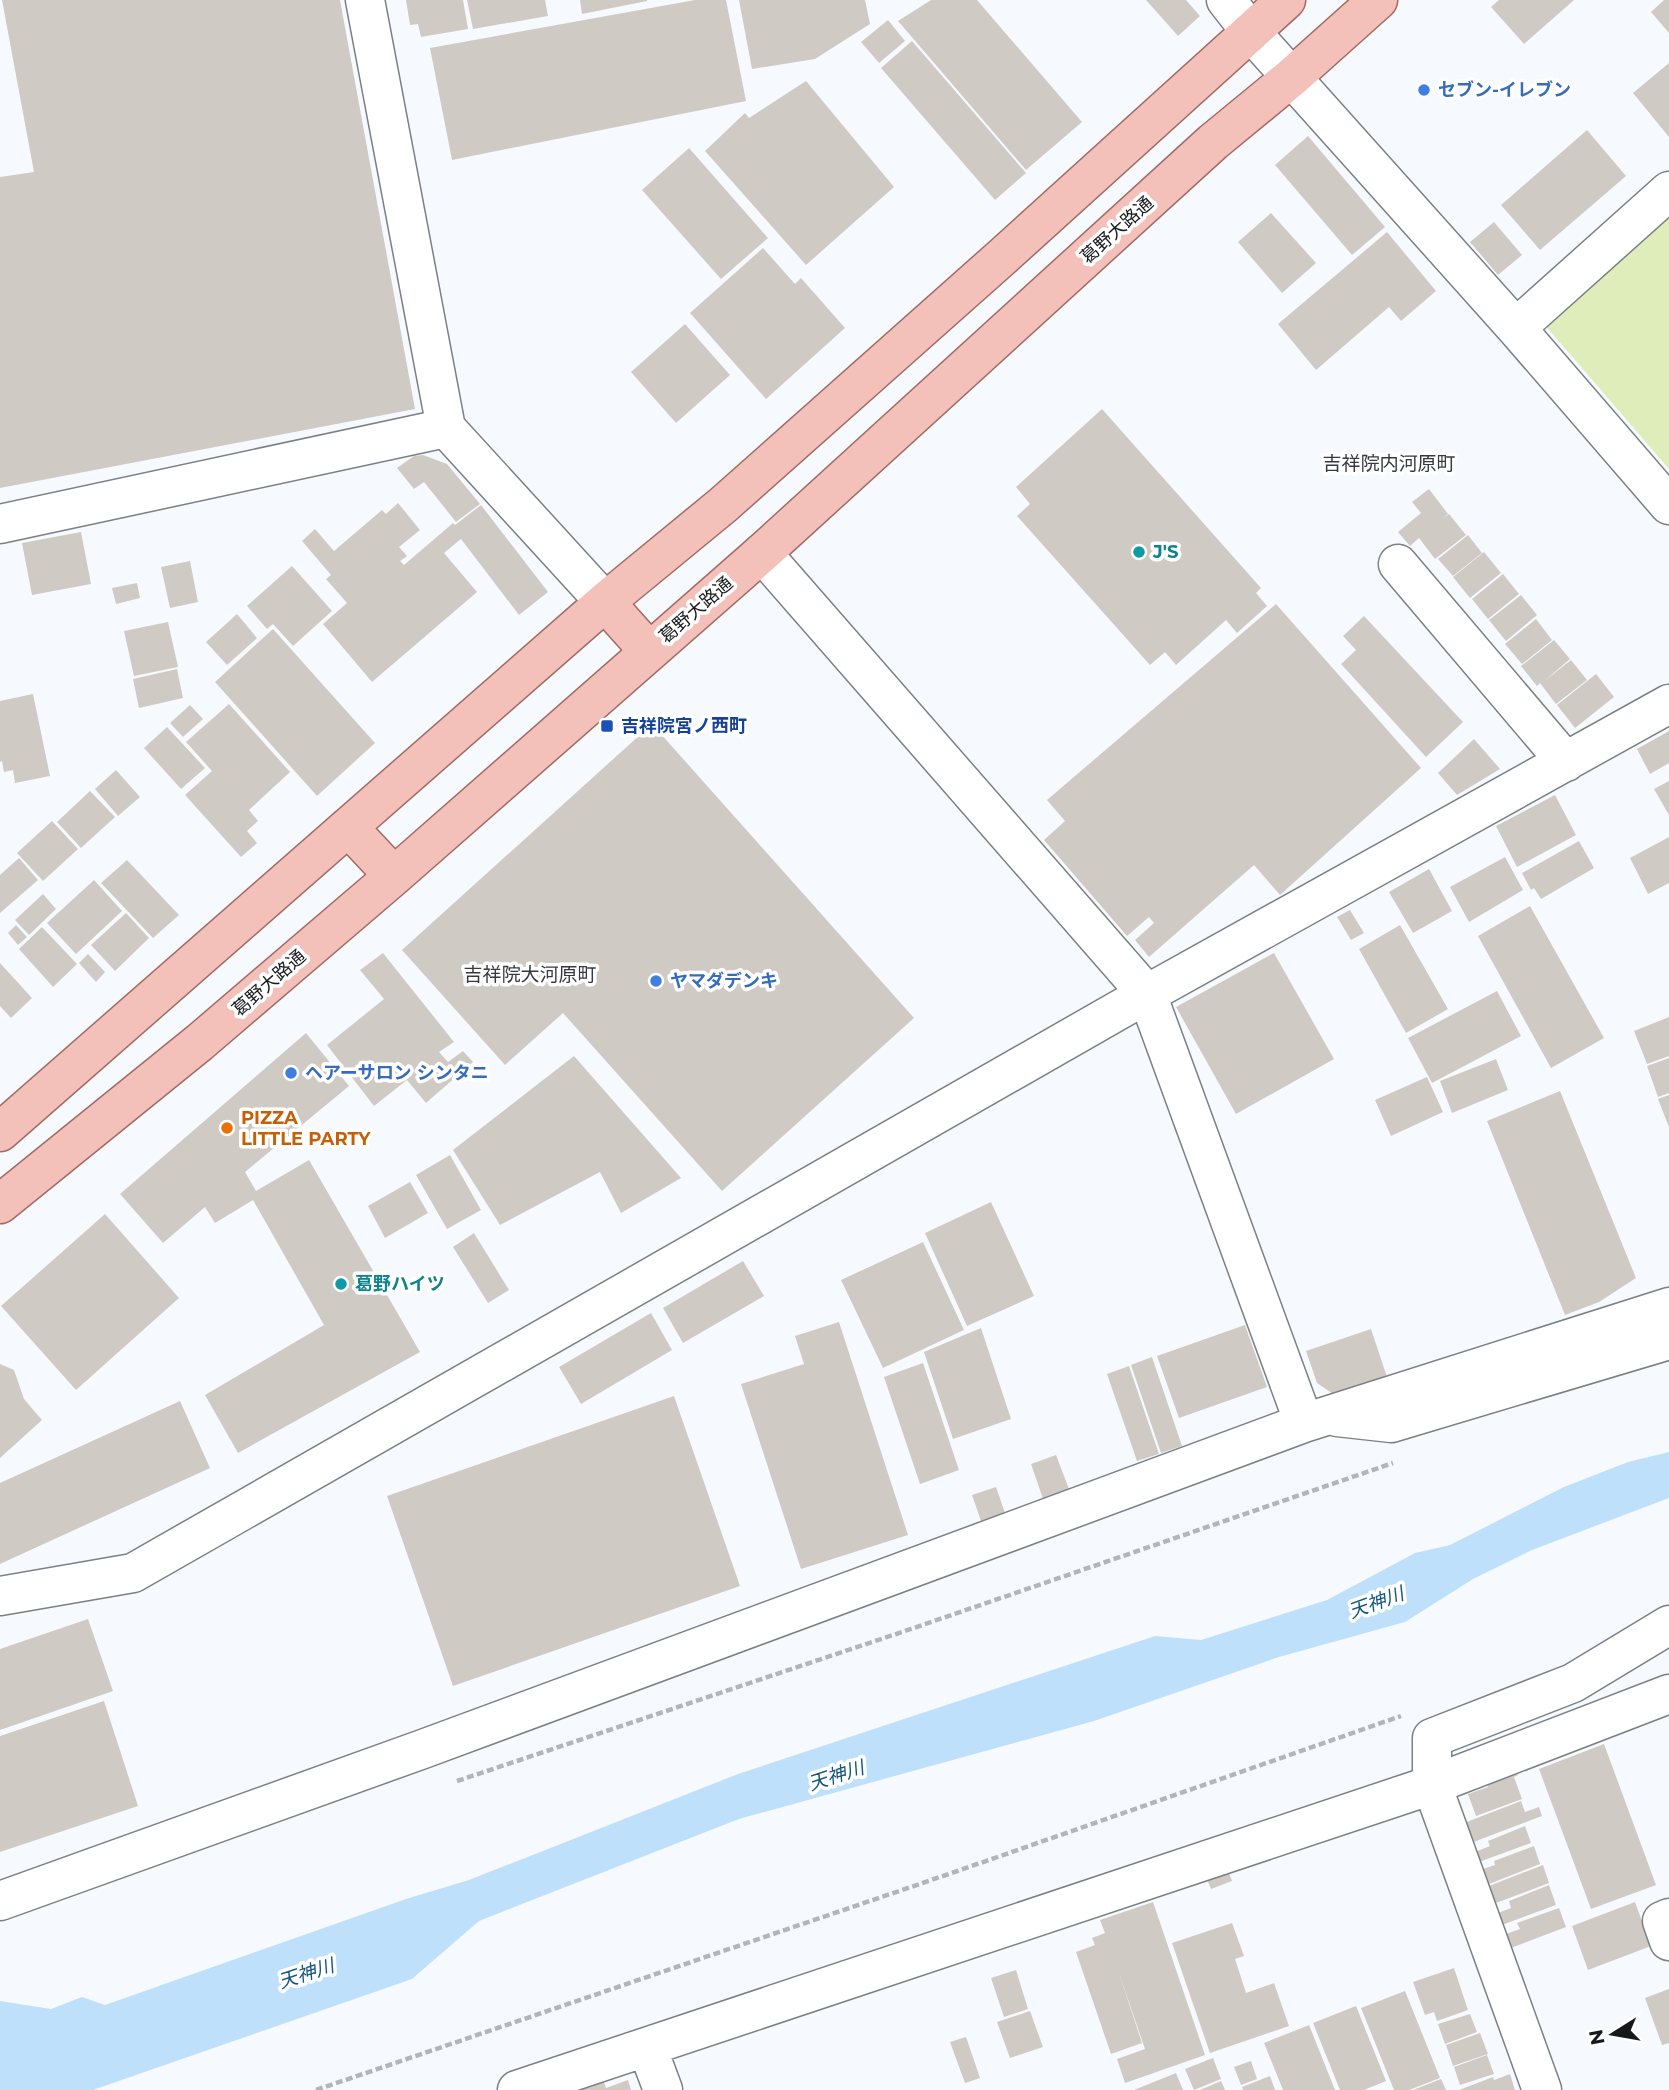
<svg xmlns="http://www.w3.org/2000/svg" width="1669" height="2090" font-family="Montserrat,'Noto Sans JP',sans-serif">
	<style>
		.green { fill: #dfedbb }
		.water { fill: #bfe0fa }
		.building { fill: #cfcac4 }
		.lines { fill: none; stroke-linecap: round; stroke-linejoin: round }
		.minor-casing { stroke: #7b8085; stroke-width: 41 }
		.major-casing { stroke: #a06b63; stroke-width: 41 }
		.path { stroke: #b2b5b9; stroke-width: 4.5; stroke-dasharray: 7 3.5; stroke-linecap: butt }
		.minor { stroke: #fff; stroke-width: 38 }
		.major { stroke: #f3c1b9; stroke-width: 38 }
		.shop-dot { fill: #3f7fe0; stroke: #fff; stroke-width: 2.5 }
		.culture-dot { fill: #0f9aa8; stroke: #fff; stroke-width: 2.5 }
		.transit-dot { fill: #1a4fb4; stroke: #fff; stroke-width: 2.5 }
		.food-dot { fill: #e8710a; stroke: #fff; stroke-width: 2.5 }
		.labels { text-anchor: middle; stroke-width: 7; stroke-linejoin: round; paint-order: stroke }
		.shop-label { font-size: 18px; font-weight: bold; fill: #366cbe; stroke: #fff; text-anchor: start }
		.street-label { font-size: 18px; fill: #16181a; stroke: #fff }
		.culture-label { font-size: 18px; font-weight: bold; fill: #0d838f; stroke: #fff; text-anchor: start }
		.transit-label { font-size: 18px; font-weight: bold; fill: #164399; stroke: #fff; text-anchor: start }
		.food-label { font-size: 18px; font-weight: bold; fill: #c56008; stroke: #fff; text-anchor: start }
		.neighbourhood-label { font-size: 19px; fill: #363a3f; stroke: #fff }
		.water-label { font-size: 19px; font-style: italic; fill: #15557d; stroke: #fff }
	</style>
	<rect width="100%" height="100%" fill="#f6faff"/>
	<path class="green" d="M1669,213V469L1544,324Z"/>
	<path class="water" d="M1669,1452V1498L1532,1550L1473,1579L1405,1622L1279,1657L1094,1721L739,1819L479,1921L412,1979L93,2090H0V2001L51,2009L82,1997L105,2005L406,1899L469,1880L738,1774L1155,1636L1201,1640L1327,1600L1415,1553L1450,1545L1564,1487L1628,1462Z"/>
	<path class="building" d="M2,0H340L415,409L0,488V177L34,172Z
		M406,0H463L468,29L421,37L418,24L410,25Z
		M467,0H545L548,16L473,29Z
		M580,0H647V1L582,14Z
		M695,0H726L746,101L452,160L430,48Z
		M739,0H865L870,24L815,59L752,69Z
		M931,0H977L1082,122L1026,170L898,21Z
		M1146,0H1186L1200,16L1178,36Z
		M1499,0H1574L1524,44L1491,7Z
		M1664,0H1669V33L1651,12Z
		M888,20L905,41L879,63L861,42Z
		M912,41L1026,173L995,200L881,68Z
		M1669,63V137L1633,93Z
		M806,81L894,187L806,265L705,151L745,113L749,118Z
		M1587,130L1626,176L1540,250L1501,205Z
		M1308,136L1385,227L1352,255L1275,165Z
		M689,148L768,238L721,279L642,190Z
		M1271,213L1316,263L1282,293L1238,242Z
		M1494,222L1522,255L1498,275L1470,242Z
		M1387,232L1436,291L1401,321L1389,307L1316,370L1278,324Z
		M763,248L795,284L801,278L845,328L766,399L690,313Z
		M685,324L730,375L676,423L631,372Z
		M1102,409L1261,588L1256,593L1267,606L1237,633L1226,620L1176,665L1165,652L1150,665L1017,516L1030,504L1016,487Z
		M423,455L447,464L480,504L456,522L424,482L414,489L397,468L414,456Z
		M1429,489L1448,514L1442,519L1449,514L1466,535L1435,559L1419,538L1410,546L1398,532L1421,513L1412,502Z
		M398,503L420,530L399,547L407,556L400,561L404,565L453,523L455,525L481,505L548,592L519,615L461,539L444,553L477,592L372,682L323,624L347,603L326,579L331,575L302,541L315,529L334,551L382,510L386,514Z
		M81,532L91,584L32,595L22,543Z
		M1468,535L1482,553L1453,576L1438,559Z
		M1484,552L1501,573L1470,598L1453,577Z
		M190,561L198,602L170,608L161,567Z
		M292,566L332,611L293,646L273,624L267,629L247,606Z
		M1503,574L1519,594L1488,619L1472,599Z
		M137,583L140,598L116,604L112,588Z
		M1521,595L1537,615L1506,641L1489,620Z
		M1276,604L1421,768L1280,895L1254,865L1149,957L1135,940L1154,923L1149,917L1127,936L1044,840L1065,821L1047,800Z
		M237,614L257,638L227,665L206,642Z
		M1364,616L1463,722L1426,757L1341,664L1356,650L1343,636Z
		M1536,619L1552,640L1522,664L1505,644Z
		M168,622L178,667L134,676L124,631Z
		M273,629L375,743L317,796L215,682Z
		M1554,640L1570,659L1543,682L1571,660L1587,680L1556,704L1540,683L1537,686L1521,666Z
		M177,669L183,698L139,708L133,679Z
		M1596,674L1614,697L1575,728L1557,705Z
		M33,694L50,776L15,783L13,770L4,772L2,761L0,762V701Z
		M229,704L290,772L249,810L258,821L247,831L257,843L241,857L185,795L212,771L186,742Z
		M190,705L203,719L183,737L170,723Z
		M652,724L914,1018L722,1191L563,1013L505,1065L402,950Z
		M167,727L205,768L181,789L144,748Z
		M1669,731V763L1650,774L1637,749Z
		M1474,739L1500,769L1457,795L1438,773Z
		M116,770L140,797L118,816L95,789Z
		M1669,781V815L1654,789Z
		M90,791L115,817L81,848L57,822Z
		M1555,795L1576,835L1517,867L1496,826Z
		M52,821L78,849L43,881L17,853Z
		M1669,837V883L1648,894L1630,858Z
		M1579,841L1594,868L1541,899L1534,888L1531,890L1522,873Z
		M1505,857L1523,890L1469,922L1450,887Z
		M19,858L38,880L0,913V875Z
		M127,860L179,915L153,938L101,883Z
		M1429,869L1452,911L1413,933L1389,892Z
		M94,880L122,911L76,954L47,923Z
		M43,894L56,909L29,935L15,920Z
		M1530,906L1604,1038L1551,1068L1478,936Z
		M1350,910L1364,933L1351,940L1337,917Z
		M126,913L149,938L115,971L91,945Z
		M16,925L27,937L18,945L8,933Z
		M1400,925L1448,1009L1406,1033L1359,949Z
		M42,927L77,964L53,987L19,949Z
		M383,953L454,1042L439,1052L448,1062L463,1051L473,1062L426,1103L407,1080L374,1106L327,1045L384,999L360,970Z
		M1274,953L1334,1059L1236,1114L1176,1007Z
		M88,954L105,972L96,982L79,963Z
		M0,963L32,998L11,1018L0,1006Z
		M1497,991L1521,1036L1432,1083L1408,1038Z
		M1669,1017V1056L1647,1064L1634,1031Z
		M306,1033L349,1086L245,1172L256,1191L309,1160L420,1352L238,1453L205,1395L324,1325L253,1200L215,1223L205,1207L163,1243L120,1194Z
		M574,1056L681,1178L621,1213L600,1172L500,1225L453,1150Z
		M1669,1058V1093L1658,1097L1647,1066Z
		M1496,1059L1508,1090L1452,1113L1440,1081Z
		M1427,1077L1443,1112L1391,1136L1375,1100Z
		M1560,1091L1636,1278L1599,1302L1565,1315L1487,1121Z
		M1669,1095V1127L1658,1099Z
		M450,1155L481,1210L447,1229L416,1175Z
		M410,1182L428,1213L385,1238L368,1206Z
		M991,1202L1034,1296L967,1326L925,1233Z
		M105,1214L179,1298L76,1390L1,1306Z
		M474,1233L509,1290L488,1303L453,1247Z
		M923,1242L964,1330L883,1368L841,1280Z
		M743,1261L764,1296L683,1343L663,1308Z
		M651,1313L672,1350L581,1404L559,1367Z
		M839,1322L908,1535L801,1569L741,1384L804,1364L795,1336Z
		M1245,1325L1267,1387L1179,1418L1157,1356Z
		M981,1328L1011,1419L953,1439L924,1352Z
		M1371,1329L1387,1377L1333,1394L1317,1383L1306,1351Z
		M1152,1357L1182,1446L1161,1453L1131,1365Z
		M923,1363L959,1470L920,1484L884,1377Z
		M0,1364L14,1370L24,1399L42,1420L0,1458Z
		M1129,1366L1159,1454L1137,1461L1107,1374Z
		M674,1396L740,1586L453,1686L387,1496Z
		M180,1401L210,1468L0,1564V1483Z
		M1056,1455L1069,1489L1043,1499L1031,1464Z
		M996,1487L1005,1513L981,1521L972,1495Z
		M88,1619L113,1691L0,1730V1649Z
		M104,1701L138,1806L0,1852V1736Z
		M1604,1744L1656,1885L1591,1909L1539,1769Z
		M1515,1768L1518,1775L1514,1777L1522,1799L1476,1816L1468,1794L1488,1787L1486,1779Z
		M1521,1801L1525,1812L1539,1807L1542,1816L1471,1843L1464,1823Z
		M1525,1826L1531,1843L1479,1862L1475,1852L1490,1846L1488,1841Z
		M1534,1846L1540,1864L1489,1884L1483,1869L1495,1865L1494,1861Z
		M1543,1865L1549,1883L1496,1903L1489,1886Z
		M1227,1867L1232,1881L1211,1889L1205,1874Z
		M1549,1885L1556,1905L1502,1925L1498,1913L1511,1908L1509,1901Z
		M1153,1902L1205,2055L1125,2083L1117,2059L1145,2049L1118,1970L1142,2043L1111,2054L1076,1952L1095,1945L1092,1938L1105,1933L1100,1920Z
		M1635,1902L1651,1946L1588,1970L1572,1926Z
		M1559,1908L1566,1927L1511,1948L1506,1934L1520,1929L1517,1923Z
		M1232,1923L1244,1956L1235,1959L1246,1993L1274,1983L1289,2026L1210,2053L1172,1943Z
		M1454,1968L1468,2010L1437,2021L1434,2012L1425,2015L1413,1982Z
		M1016,1970L1028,2009L1004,2017L991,1978Z
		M1669,1989V2043L1662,2045L1645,1998Z
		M1405,1991L1440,2078L1409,2090H1394L1361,2008Z
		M1356,2006L1386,2081L1364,2090H1340L1313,2023Z
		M1030,2011L1043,2047L1010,2058L997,2022Z
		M1470,2014L1477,2032L1445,2044L1438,2024Z
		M1309,2025L1335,2090H1283L1264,2043Z
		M1480,2033L1488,2054L1453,2066L1446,2045Z
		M966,2037L980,2078L965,2083L950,2042Z
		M1487,2055L1494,2074L1460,2085L1454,2067Z
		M1213,2058L1221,2079L1194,2090L1185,2069Z
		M1251,2061L1257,2079L1241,2085L1234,2067Z
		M1176,2073L1183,2090H1134Z
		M1510,2074L1515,2090H1459L1493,2077L1494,2080Z
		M1270,2076L1275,2090H1243L1242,2087Z
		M1441,2079L1446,2090H1413Z
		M603,2080L606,2088L628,2080L631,2090H577Z
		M1221,2081L1225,2090H1200Z"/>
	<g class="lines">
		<g class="minor-casing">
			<path id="minor" d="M365,0L446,428L605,602
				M1226,0L1251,32L1516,328L1669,505
				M1516,328L1669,191
				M0,524L446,428
				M762,553L1147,994L1304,1423
				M1398,564L1566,762
				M1337,1417L1391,1423L1669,1340
				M0,1596L133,1573L1147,994L1669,704
				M0,1901L423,1749L1304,1423L1669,1307
				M1669,1918L1662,1921L1669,1941
				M647,2047L663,2090
				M517,2090L1432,1785L1669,1694
				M1542,2090L1432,1785V1738L1573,1683L1669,1625"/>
		</g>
		<g class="major-casing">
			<path id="major" d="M605,602L648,650
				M348,827L394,876
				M0,1132L605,602L723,505L1001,258L1286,0
				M0,1204L200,1042L394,876L762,553L1213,142L1292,77L1378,0"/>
		</g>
		<path class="path" d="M457,1781L905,1631L1393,1463
			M316,2090L946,1875L1401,1716"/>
		<use href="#minor" class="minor"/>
		<use href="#major" class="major"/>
	</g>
	<g class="shop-dot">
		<circle cx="1424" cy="90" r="7"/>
		<circle cx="656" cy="981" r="7"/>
		<circle cx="291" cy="1073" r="7"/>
	</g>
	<g class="culture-dot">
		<circle cx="1139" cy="552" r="7"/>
		<circle cx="341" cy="1284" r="7"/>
	</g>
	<rect class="transit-dot" x="600" y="719" width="14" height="14" rx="3.5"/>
	<circle class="food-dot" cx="227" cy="1128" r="7"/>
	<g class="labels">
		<g class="shop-label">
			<text x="1438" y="96">セブン-イレブン</text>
			<text x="670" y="987">ヤマダデンキ</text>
			<text x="305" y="1079">ヘアーサロン シンタニ</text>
		</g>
		<g class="street-label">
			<text transform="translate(1117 230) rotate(-42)" y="6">葛野大路通</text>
			<text transform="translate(696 610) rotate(-41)" y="6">葛野大路通</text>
			<text transform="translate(269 983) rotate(-41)" y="6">葛野大路通</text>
		</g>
		<g class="culture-label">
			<text x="1153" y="558">J'S</text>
			<text x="355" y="1290">葛野ハイツ</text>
		</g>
		<g class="transit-label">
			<text x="621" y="732">吉祥院宮ノ西町</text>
		</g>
		<g class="food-label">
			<text x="241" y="1124">PIZZA<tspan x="241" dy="21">LITTLE PARTY</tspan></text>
		</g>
		<g class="neighbourhood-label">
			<text x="1389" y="470">吉祥院内河原町</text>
			<text x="530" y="981">吉祥院大河原町</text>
		</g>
		<g class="water-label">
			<text transform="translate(1376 1602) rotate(-20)" y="7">天神川</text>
			<text transform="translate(836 1775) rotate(-18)" y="7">天神川</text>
			<text transform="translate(306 1973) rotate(-18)" y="7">天神川</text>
		</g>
	</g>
	<g transform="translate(1613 2034) rotate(259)" stroke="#ffffff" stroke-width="5" paint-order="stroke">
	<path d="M0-5L12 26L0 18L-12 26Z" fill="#16181a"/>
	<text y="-10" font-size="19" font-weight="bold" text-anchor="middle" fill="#16181a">N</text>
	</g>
</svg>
